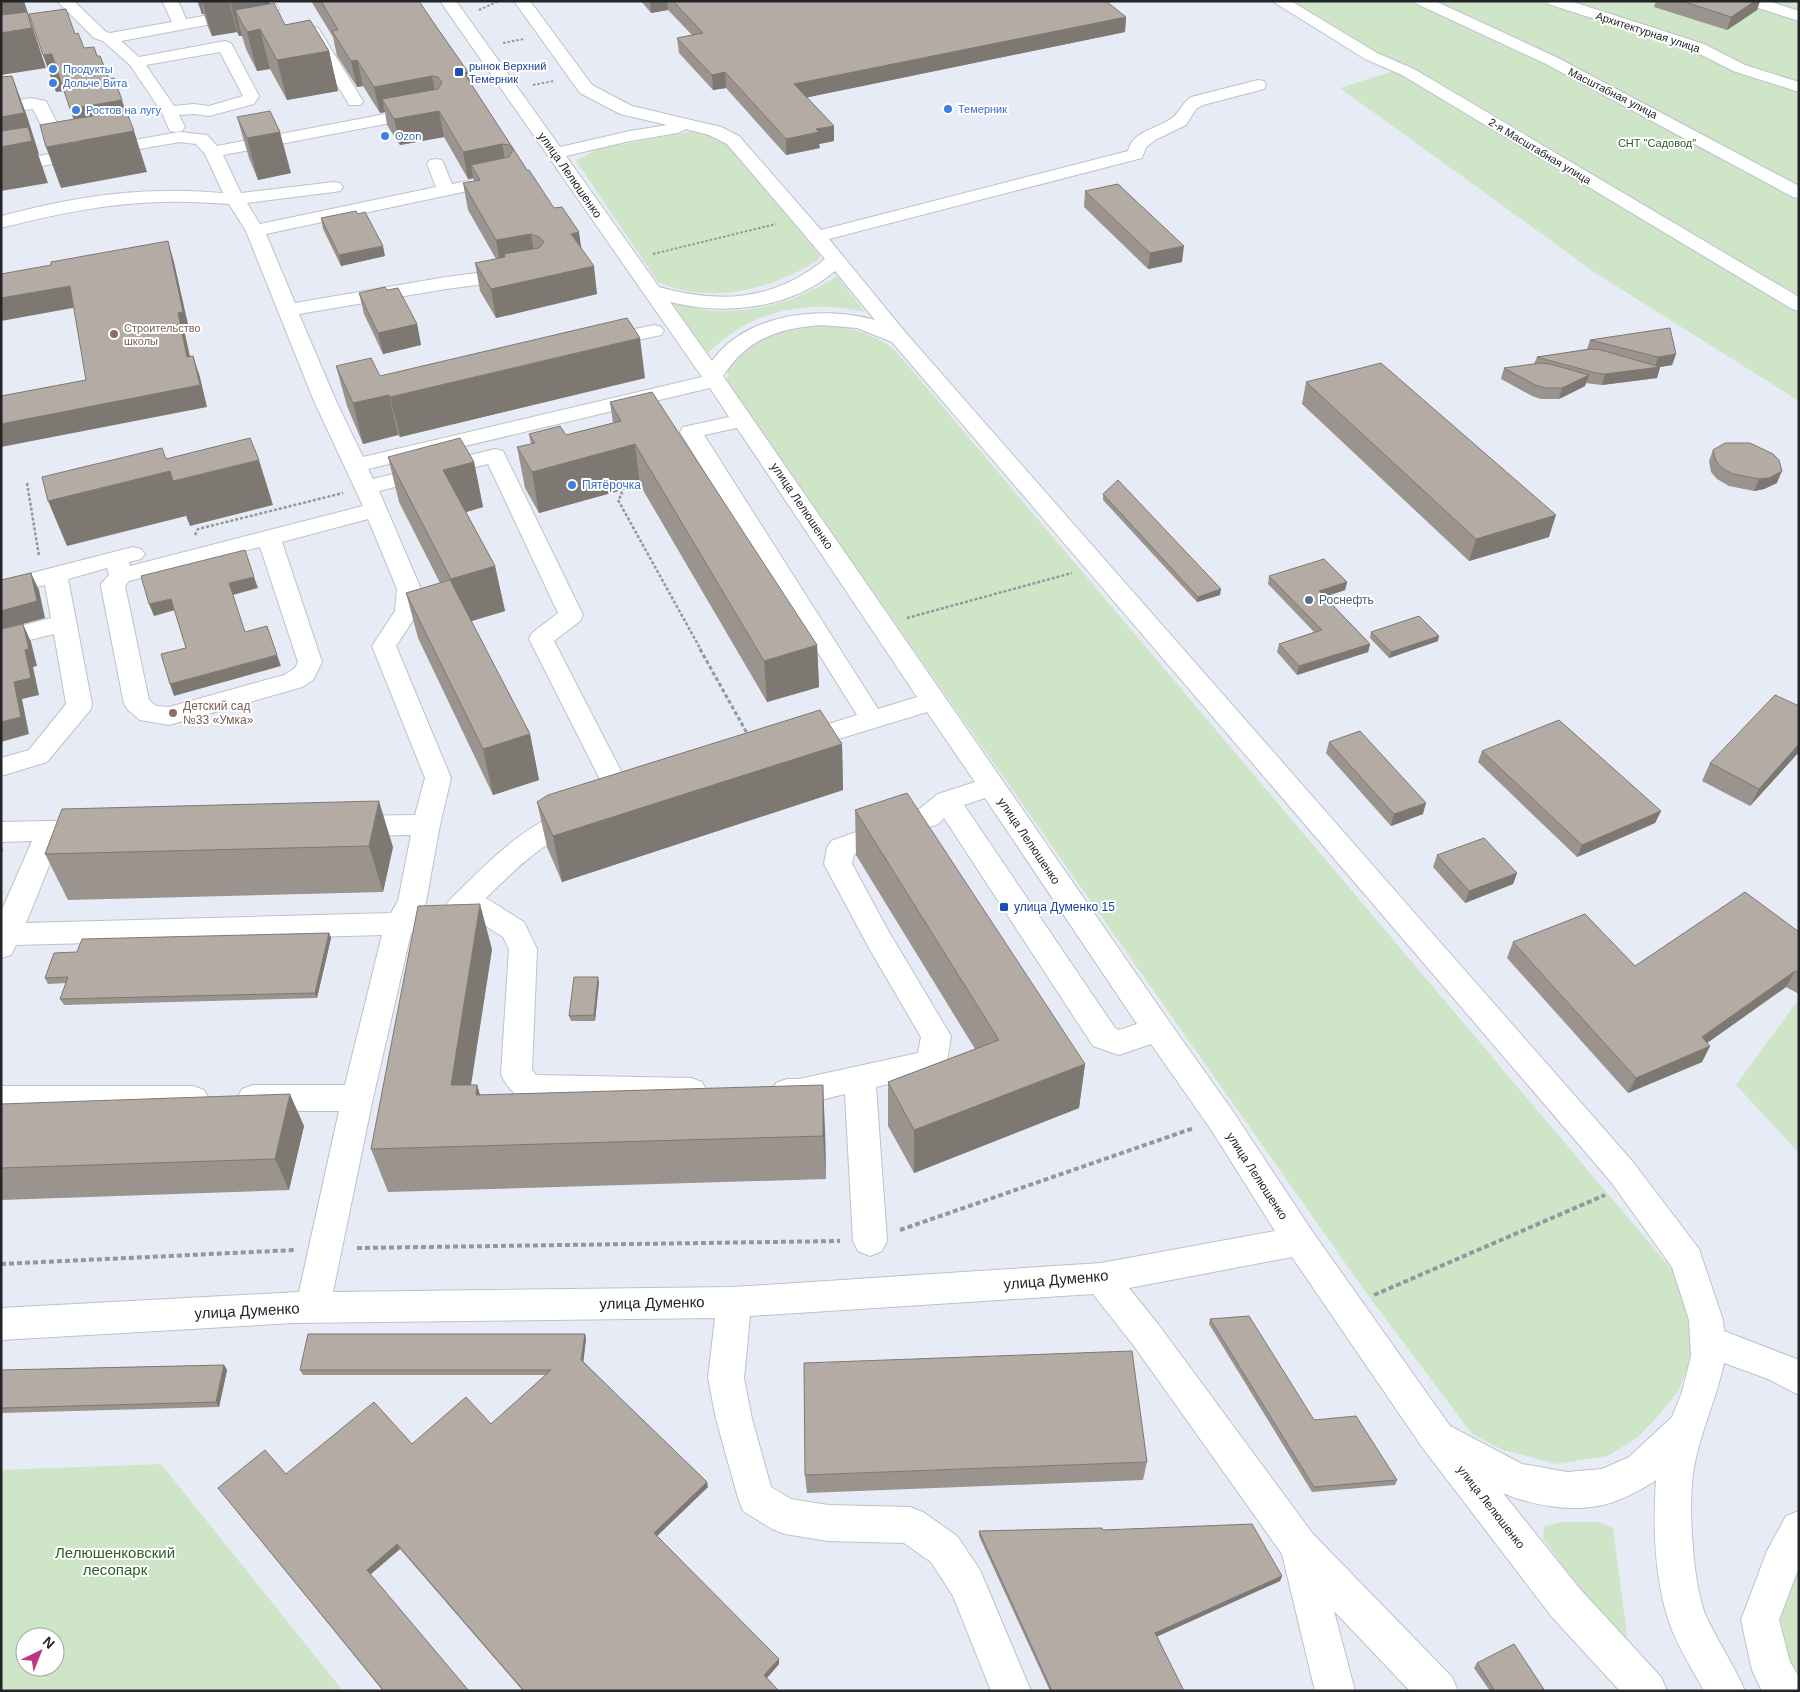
<svg xmlns="http://www.w3.org/2000/svg" width="1800" height="1692" font-family="Arial,sans-serif">
	<style>
		.green { fill: #cee5c8; fill-rule: evenodd }
		.lines { fill: none; stroke-linecap: round; stroke-linejoin: round }
		.minor-casing { stroke: #bdc1ca; stroke-width: 2 }
		.path-far3 { stroke: #94979e; stroke-width: 2; stroke-dasharray: 2.5 2; stroke-linecap: butt }
		.path-far2 { stroke: #94979e; stroke-width: 2.5; stroke-dasharray: 3 2; stroke-linecap: butt }
		.path-far1 { stroke: #94979e; stroke-width: 3; stroke-dasharray: 4 2.5; stroke-linecap: butt }
		.path { stroke: #94979e; stroke-width: 4; stroke-dasharray: 5 3; stroke-linecap: butt }
		.minor { fill: #fff; fill-rule: evenodd }
		.wall { fill: #9b938d }
		.shaded-wall { fill: #7e7873 }
		.building { fill: #b4aba4; stroke: #7e7873 }
		.shop-dot { fill: #3f7fe0; stroke: #fff; stroke-width: 2 }
		.transit-dot { fill: #1a4fb4; stroke: #fff; stroke-width: 2 }
		.education-dot { fill: #8d6e63; stroke: #fff; stroke-width: 2 }
		.service-dot { fill: #5c6f8a; stroke: #fff; stroke-width: 2 }
		.labels { text-anchor: middle; stroke-width: 4; stroke-linejoin: round; paint-order: stroke }
		.far-street-label { font-size: 11px; fill: #232428; stroke: #fff }
		.far-transit-label { font-size: 11px; fill: #164399; stroke: #fff; text-anchor: start }
		.far-shop-label { font-size: 11px; fill: #366cbe; stroke: #fff; text-anchor: start }
		.far-park-label { font-size: 11px; fill: #305c24; stroke: #fff }
		.far-education-label { font-size: 11px; fill: #785e54; stroke: #fff; text-anchor: start }
		.street-label { font-size: 12px; fill: #232428; stroke: #fff }
		.shop-label { font-size: 12px; fill: #366cbe; stroke: #fff; text-anchor: start }
		.service-label { font-size: 12px; fill: #4e5e75; stroke: #fff; text-anchor: start }
		.education-label { font-size: 12px; fill: #785e54; stroke: #fff; text-anchor: start }
		.transit-label { font-size: 12px; fill: #164399; stroke: #fff; text-anchor: start }
		.near-street-label { font-size: 15px; fill: #232428; stroke: #fff }
		.near-park-label { font-size: 15px; fill: #305c24; stroke: #fff }
	</style>
	<rect width="100%" height="100%" fill="#e7ebf5"/>
	<path class="green" d="M1278,1H1799V401L1597,274L1340,88L1394,71Z
		M693,131L703,132L727,142L820,255L818,260C771,290 711,305 658,282L576,161L597,149Z
		M837,276L865,312C803,298 748,311 703,358L666,300C682,304 699,310 716,311C759,313 802,299 837,276Z
		M816,325C848,326 868,331 894,349L1679,1278L1692,1320L1690,1360L1679,1390L1659,1415L1638,1437L1608,1456L1556,1464L1503,1450L1472,1434L1367,1294L727,384L728,367L752,341L792,327Z
		M1799,999V1153L1736,1085Z
		M161,1464L343,1691H1V1470ZM25,1637H55V1667H25Z
		M1563,1522H1598L1613,1528L1627,1636L1622,1642L1611,1633L1543,1538L1544,1526Z
		M1799,1559V1691L1754,1639Z"/>
	<g class="lines">
		<g class="minor-casing">
			<path id="minor" d="M57,1H74L106,32L110,33L172,22L162,1H178L186,19L261,6L258,1H274L279,9L276,12L121,41L139,57L225,41L231,43L259,96L254,104L209,116L194,114L179,115L185,127L182,131L176,132L170,131L161,111L130,65L103,41L94,38ZM220,52L243,96L209,106L194,104L174,106L146,65Z
				M440,1H456L560,147L630,131L667,125L620,114L580,93L514,1H530L592,85L632,106L721,127L739,136L821,230L1128,151C1133,130 1158,129 1172,118C1180,112 1181,104 1191,97L1258,80L1264,81L1266,85L1264,89L1203,105L1196,109L1186,125L1157,139L1146,147L1142,158L829,239L906,333L1633,1162L1699,1249L1723,1320L1724,1331L1799,1360V1395L1768,1379L1724,1363C1717,1397 1702,1428 1695,1462C1687,1497 1692,1583 1706,1616C1718,1642 1734,1665 1745,1691H1704C1692,1668 1677,1646 1669,1622C1654,1577 1653,1527 1656,1480C1645,1488 1618,1502 1603,1505C1572,1512 1533,1506 1503,1493L1580,1589L1661,1677L1667,1691H1620L1552,1617L1422,1447L1292,1257L1129,1288L1158,1324L1313,1534L1452,1677L1458,1691H1410L1334,1611L1355,1691H1315L1282,1554L1134,1346L1093,1294L750,1316L744,1378L752,1419L771,1487L791,1499L828,1505L910,1507L923,1512L957,1536L980,1570L1031,1691H991L953,1596L931,1562L904,1543L828,1541L785,1534L772,1529L743,1511L738,1498L716,1419L708,1378L715,1318L294,1323L1,1340V1308L299,1292L339,1111H253L242,1107L237,1098L242,1089L253,1085H345L382,935L16,945L11,955L1,958V912L32,841L1,842V822L92,820L102,823L106,830L102,837L92,840L59,841L26,923L391,913L398,901L411,835L350,836L340,833L336,826L340,819L350,816L415,815L425,778L372,646L395,611L397,589L368,519L282,542L322,662L313,680L302,687L169,725L140,720L128,710L124,704L101,587V584L109,575L107,568L68,579L92,704L91,709L47,762L1,776V758L29,750L66,704L54,634L1,647V631L51,618L45,585L1,596V581L133,547L141,549L145,554L141,559L129,562L130,566L363,506L314,401L246,231L229,204C208,203 185,201 164,202C108,203 55,214 1,228V216C54,202 110,191 165,191C184,190 204,192 223,193L205,154L196,144L180,142L1,173V163L55,153L33,109L1,113V103L30,98L46,101L71,151L180,132L207,135L217,146L422,107L428,108L430,112L428,116L422,117L223,155L241,193L334,182L340,183L343,187L340,191L334,192L247,203L260,224L436,187L427,164L430,160L436,159L442,160L452,184L500,174L506,175L509,179L506,183L500,184L266,234L295,303L446,277L515,268L522,270L525,274L522,278L515,280L446,289L299,314L336,401L363,457L702,377ZM686,129L709,135L727,144L825,259C774,301 720,304 659,287L566,156L630,141L678,133ZM835,271L875,320C822,305 746,313 712,361L670,302C725,316 790,309 835,271ZM821,325L857,328L892,342L1611,1182L1672,1267L1689,1320L1691,1356L1682,1392L1672,1417L1629,1457L1602,1469L1567,1472L1522,1464L1450,1426L1312,1231L1232,1110L1168,1020L723,376C747,339 779,328 821,325ZM710,388L729,417L683,427L680,432L857,715L790,736L786,742L790,748L799,751L927,712L975,782L938,794L918,810L831,841L827,848L824,864L869,948L921,1037L918,1053L799,1079H787L776,1083L771,1092L776,1101C799,1109 822,1099 845,1094L853,1241L858,1251L870,1256L882,1251L887,1241L876,1087L943,1071L947,1062L951,1036L889,932L852,864L854,854L938,824L944,818L1093,1046L1119,1055L1151,1044L1210,1128L1275,1231L1101,1263L734,1287L333,1292L373,1098L411,933L427,929L431,921L427,913L421,911L426,902L440,825L451,778L396,646L419,611L421,589L379,491L488,464L558,613L532,633L529,639L614,807L623,810L632,807L636,800L554,641L580,621L583,615L503,451L495,449L373,479L368,469ZM737,428L917,697L878,709L704,435ZM260,547L298,662L295,668L284,675L169,707L156,706L149,700L125,586L129,581ZM985,798L1137,1024L1119,1030L1115,1028L964,805Z
				M1272,1H1291L1377,53L1414,69L1799,297V311L1792,309L1402,75L1365,59Z
				M1414,1H1435L1556,57L1799,186V198L1793,197L1544,63L1417,4Z
				M1545,1H1570L1704,44L1745,65L1799,82V92L1733,71L1692,50L1548,4Z
				M1743,1H1768L1799,11V21L1746,4Z
				M312,26L318,28L320,31L363,101L361,105H349L347,101L304,31L306,28Z
				M654,325L661,327L664,331L661,335L600,348L593,346L590,342L593,338Z
				M576,807L586,810L590,817C584,827 574,828 564,834C534,851 510,874 486,898L524,922L537,949L532,1070L536,1075L691,1078L702,1082L707,1091L702,1100L691,1104L528,1101C514,1096 507,1087 501,1074L509,949L503,937L469,915C462,923 455,923 445,920L441,912C448,900 459,891 469,881C500,850 533,820 576,807Z
				M1,1086H193L204,1090L209,1099L204,1108L193,1112H1Z
				M1799,1511V1567L1779,1620L1790,1662L1799,1677V1691H1762L1752,1670L1741,1620L1767,1551L1786,1516Z"/>
		</g>
		<path class="path-far3" d="M479,10L499,1
			M503,43L524,39
			M533,85L554,81
			M653,254L776,224"/>
		<path class="path-far2" d="M27,483L39,556
			M619,487L622,494L618,500L701,650
			M195,535L198,529L343,493
			M907,618L1072,573"/>
		<path class="path-far1" d="M700,649L748,735"/>
		<path class="path" d="M900,1230L1194,1128
			M357,1248L840,1241
			M1,1264L295,1250
			M1374,1295L1605,1195"/>
		<use href="#minor" class="minor"/>
	</g>
	<path class="wall" d="M197,1H269L270,4L285,25L329,51L338,91L287,100L270,69L257,71L246,49L242,36H239L237,32L212,36L208,27L204,14H202Z
		M311,1H419L431,19L468,72L470,83L527,170L581,248L597,294L496,318L480,291L475,263L496,259L468,210L463,183L474,181L473,178L468,179L444,137L400,145L387,125L385,112L380,113L363,86L357,87L337,56L333,37Z
		M641,1H1114L1107,3L1126,17L1125,32L807,97L834,126V141L819,144L820,148L786,155L726,88L713,90L679,53L677,38L692,35L668,10L651,13Z
		M1656,1H1760L1757,10L1727,30L1654,7Z
		M237,117L291,173L258,180L249,158Z
		M1085,191L1182,262L1148,269L1084,207Z
		M321,218L385,256L341,266L323,229Z
		M387,290L417,324L421,345L383,354L364,314L359,293Z
		M1590,340L1676,354L1672,365L1660,367L1657,378L1602,385L1593,384L1586,383L1585,386L1559,399H1541L1532,396L1501,379L1504,368L1534,364L1537,357L1587,349Z
		M336,366L380,376L645,378L400,437L398,435L363,444L347,406Z
		M1306,382L1549,537L1469,561L1302,404Z
		M610,402L817,645L819,687L767,702L640,485L539,513L525,488L517,447L531,444L529,434L566,435L613,423Z
		M1713,450L1777,483L1764,489L1754,491L1729,486L1717,479L1711,472L1709,461Z
		M388,457L474,462L483,507L466,512L495,566L505,611L471,621L530,734L539,780L493,795L418,638L406,593L440,583L399,502Z
		M1103,494L1220,595L1197,602L1103,500Z
		M1269,576L1347,582L1345,590L1325,597L1370,644L1368,652L1297,675L1277,652L1279,644L1314,632L1268,584Z
		M1371,632L1438,641L1389,658L1370,638Z
		M1329,742L1423,814L1391,826L1326,753Z
		M842,744L843,790L562,882L547,847L537,802Z
		M1482,751L1661,811L1655,823L1577,857L1478,762Z
		M1799,752L1750,806L1702,781L1710,763Z
		M62,809L393,847L383,892L68,900L45,854Z
		M855,810L1085,1064L1079,1108L914,1173L888,1126V1082L975,1049L856,855Z
		M1437,855L1517,873L1513,884L1465,903L1433,867Z
		M1799,932V994L1786,987L1707,1043L1710,1046L1702,1062L1628,1093L1507,958L1513,942L1635,966Z
		M329,933L331,938L317,998L64,1005L60,999L66,983L48,984L45,978L77,952Z
		M492,949L471,1085H477L480,1095L825,1129L826,1179L388,1192L371,1149Z
		M599,982L595,1021H571L569,1016Z
		M1,1104L304,1126L289,1190L1,1200Z
		M1210,1319L1314,1420L1397,1480L1395,1485L1312,1492L1209,1324Z
		M585,1334L586,1339L583,1361L708,1487L657,1536L779,1664L767,1678L779,1691H523L400,1549L370,1574L469,1691H383L218,1488L286,1474L412,1444L491,1424L546,1375H303L300,1370Z
		M224,1365L227,1370L219,1407L1,1413V1370Z
		M1147,1462L1143,1480L807,1493L805,1475Z
		M1103,1530L1282,1576L1280,1581L1157,1636L1184,1691H1050L979,1536V1531Z
		M1477,1663L1545,1691H1490L1474,1668Z"/>
	<path class="shaded-wall" d="M7,1H24L46,68L1,75V2Z
		M199,1H201L204,14H202Z
		M202,1H229L237,32L212,36Z
		M230,1H269L277,30L260,29L270,69L257,71L247,32L235,10L242,36H239Z
		M650,1H667L668,10L651,13Z
		M1755,1H1760L1757,10L1727,30L1731,17Z
		M1126,17L1125,32L795,100L794,84Z
		M329,51L338,91L287,100L277,60Z
		M52,54L65,91L56,92L43,55Z
		M357,60L363,86L357,87L351,61Z
		M468,72L473,98L464,73Z
		M725,72L726,88L713,90L712,75Z
		M12,76L27,116L39,154H38L48,183L1,191V117Z
		M432,76L437,102L382,99L385,112L380,113L374,87Z
		M122,100L132,131H134L147,172L61,188L46,147L81,141L70,109Z
		M439,111L444,137L400,145L394,119Z
		M834,126V141L819,144L820,148L786,155V139L816,129Z
		M280,132L291,173L258,180L247,138Z
		M502,144L507,171L471,165L473,178L468,179L463,152Z
		M579,232L583,260L571,234Z
		M531,234L536,262L505,257L504,254L506,267L501,268L496,240Z
		M168,241L174,262L190,333L185,334L195,379L187,357L178,313Z
		M383,246L385,256L341,266L339,255Z
		M1184,246L1182,262L1148,269L1150,253Z
		M594,266L597,294L496,318L491,289Z
		M70,286L78,307L1,321V298Z
		M417,324L421,345L383,354L378,333Z
		M640,338L645,378L400,437L390,397Z
		M1676,354L1672,365L1660,367L1657,378L1602,385L1605,374L1655,368L1658,357Z
		M193,356L200,377L207,407L1,447V424Z
		M1589,375L1585,386L1559,399L1562,388Z
		M389,395L398,435L363,444L353,403Z
		M635,444L640,485L539,513L532,472Z
		M259,460L273,505L190,526L173,481Z
		M474,462L483,507L453,516L443,470Z
		M170,471L186,516L67,546L48,501Z
		M1782,471L1777,483L1764,489L1754,491L1759,479Z
		M1556,515L1549,537L1469,561L1476,539Z
		M495,566L505,611L462,624L451,579Z
		M31,573L39,590L45,618L1,630V611Z
		M254,577L258,588L233,595L229,583Z
		M1347,582L1345,590L1317,599L1319,591Z
		M1221,589L1220,595L1197,602L1198,597Z
		M171,599L175,610L154,616L149,604Z
		M23,624L31,642L37,666L33,667L39,695L22,699L29,734L1,742V722L25,650Z
		M1439,636L1438,641L1389,658L1391,652Z
		M1370,644L1368,652L1297,675L1299,666Z
		M817,645L819,687L767,702L764,661Z
		M277,655L281,666L174,696L170,684Z
		M530,734L539,780L493,795L483,749Z
		M842,744L843,790L562,882L553,836Z
		M1799,744V752L1750,806L1759,789Z
		M379,801L393,847L383,892L369,846Z
		M1426,803L1423,814L1391,826L1394,814Z
		M1661,811L1655,823L1577,857L1582,845Z
		M1,846L3,850L1,856Z
		M1517,873L1513,884L1465,903L1469,891Z
		M480,904L492,949L464,1129L451,1085Z
		M329,933L331,938L317,998L315,993Z
		M1795,971L1786,987L1693,1053L1702,1037Z
		M598,977L599,982L595,1021L594,1015Z
		M1710,1046L1702,1062L1628,1093L1636,1078Z
		M1085,1064L1079,1108L914,1173V1130Z
		M477,1085L490,1129L476,1095Z
		M823,1085L825,1129L826,1179L823,1136Z
		M290,1094L304,1126L289,1190L275,1159Z
		M585,1334L586,1339L583,1365L581,1360Z
		M224,1365L227,1370L219,1407L216,1402Z
		M707,1482L708,1487L655,1538L654,1533Z
		M397,1544L400,1549L370,1575L367,1570Z
		M1282,1576L1280,1581L1154,1638L1155,1633Z
		M779,1659V1664L765,1680L764,1675Z"/>
	<path class="building" d="M321,1H419L431,19L468,72L464,73L527,170H529L554,208L562,207L579,232L571,234L594,266L491,289L475,263L505,257L504,254L539,248L544,242L539,237L531,234L496,240L463,183L480,180L471,165L509,157L513,150L509,145L502,144L463,152L439,111L394,119L382,99L438,89L442,82L438,77L432,76L374,87L357,60L351,61L332,31L338,30Z
		M673,1H1106L1126,17L794,84L834,126L816,129L819,132L786,139L725,72L712,75L677,38L703,33Z
		M1682,1H1755L1731,17Z
		M274,3L285,25L310,20L329,51L277,60L260,29L247,32L235,10Z
		M66,9L75,34L78,33L84,48L94,47L97,56H100L109,79L114,78L122,100L70,109L52,54L43,55L29,14Z
		M27,12L32,28L1,33V15Z
		M12,76L24,113L1,117V77Z
		M126,110L134,131L46,147L40,125Z
		M270,111L280,132L247,138L237,117Z
		M28,127L32,141L1,147V131Z
		M1118,184L1184,246L1150,253L1085,191Z
		M356,211L358,214L365,212L383,246L339,255L321,218Z
		M168,241L183,312L178,313L187,357L193,356L200,385L1,424V396L86,380L70,286L1,298V274L51,265V262Z
		M385,287L387,290L398,288L417,324L378,333L359,293Z
		M627,318L640,338L390,397L389,395L353,403L336,366L371,358L380,376Z
		M1670,328L1676,354L1658,357L1590,340Z
		M1591,349L1601,350L1660,367L1605,374L1596,373L1537,357Z
		M1381,363L1556,515L1476,539L1306,382Z
		M1541,363L1550,364L1589,375L1562,388H1545L1535,385L1504,368Z
		M652,392L817,645L764,661L635,444L532,472L517,447L535,443L529,434L560,426L566,435L621,421L610,402Z
		M250,438L259,460L173,481L170,471L48,501L42,477L162,448L166,459Z
		M460,438L474,462L443,470L495,566L451,579L388,457Z
		M1725,443H1750L1773,454L1779,460L1782,471L1769,478L1759,479L1733,474L1722,468L1716,461L1713,450Z
		M1118,480L1221,589L1198,597L1103,494Z
		M245,550L254,577L229,583L245,632L267,626L277,655L170,684L161,654L186,648L171,599L149,604L141,576Z
		M1324,559L1347,582L1319,591L1370,644L1299,666L1279,644L1322,630L1269,576Z
		M31,573L37,601L1,611V580Z
		M450,580L530,734L483,749L406,593Z
		M1419,616L1439,636L1391,652L1371,632Z
		M23,624L29,649L25,650L31,678L14,682L21,717L1,722V629Z
		M1775,695L1799,706V744L1759,789L1710,763Z
		M820,710L842,744L553,836L537,802L548,795Z
		M1559,720L1661,811L1582,845L1482,751Z
		M1360,731L1426,803L1394,814L1329,742Z
		M907,793L1085,1064L914,1130L888,1082L999,1040L855,810Z
		M379,801L369,846L45,854L62,809Z
		M1484,838L1517,873L1469,891L1437,855Z
		M1745,892L1799,932V973L1795,971L1702,1037L1710,1046L1636,1078L1513,942L1585,914L1635,966Z
		M480,904L451,1085H477L476,1095L823,1085V1136L371,1149L418,906Z
		M329,933L315,993L60,999L68,977L45,978L54,953L77,952L82,939Z
		M574,977H598L594,1015L569,1016Z
		M290,1094L275,1159L1,1168V1104Z
		M1249,1316L1314,1420L1356,1416L1397,1480L1314,1487L1210,1319Z
		M308,1334H585L581,1360L707,1482L654,1533L779,1659L764,1675L779,1691H524L397,1544L367,1570L469,1691H384L218,1488L265,1450L286,1474L374,1402L412,1444L466,1397L491,1424L551,1370H300Z
		M1132,1351L1147,1462L805,1475L804,1363Z
		M224,1365L216,1402L1,1408V1370Z
		M1252,1524L1282,1576L1155,1633L1184,1691H1052L979,1531L1102,1528L1103,1530Z
		M1514,1644L1545,1691H1495L1477,1663Z"/>
	<g class="shop-dot">
		<circle cx="53" cy="69" r="5"/>
		<circle cx="53" cy="83" r="5"/>
		<circle cx="948" cy="109" r="5"/>
		<circle cx="76" cy="110" r="5"/>
		<circle cx="385" cy="136" r="5"/>
		<circle cx="572" cy="485" r="5"/>
	</g>
	<g class="transit-dot">
		<rect x="454" y="67" width="10" height="10" rx="2.5"/>
		<rect x="999" y="902" width="10" height="10" rx="2.5"/>
	</g>
	<g class="education-dot">
		<circle cx="114" cy="334" r="5"/>
		<circle cx="173" cy="713" r="5"/>
	</g>
	<circle class="service-dot" cx="1309" cy="600" r="5"/>
	<g class="labels">
		<g class="far-street-label">
			<text transform="translate(1648 32) rotate(18)" y="4">Архитектурная улица</text>
			<text transform="translate(1613 93) rotate(27)" y="4">Масштабная улица</text>
			<text transform="translate(1540 151) rotate(31)" y="4">2-я Масштабная улица</text>
		</g>
		<g class="far-transit-label">
			<text x="469" y="70">рынок Верхний<tspan x="469" dy="13">Темерник</tspan></text>
		</g>
		<g class="far-shop-label">
			<text x="63" y="73">Продукты</text>
			<text x="63" y="87">Дольче Вита</text>
			<text x="958" y="113">Темерник</text>
			<text x="86" y="114">Ростов на лугу</text>
			<text x="395" y="140">Ozon</text>
		</g>
		<g class="far-park-label">
			<text x="1657" y="147">СНТ "Садовод"</text>
		</g>
		<g class="far-education-label">
			<text x="124" y="332">Строительство<tspan x="124" dy="13">школы</tspan></text>
		</g>
		<g class="street-label">
			<text transform="translate(570 175) rotate(55)" y="4">улица Лелюшенко</text>
			<text transform="translate(802 506) rotate(56)" y="4">улица Лелюшенко</text>
			<text transform="translate(1029 841) rotate(56)" y="4">улица Лелюшенко</text>
			<text transform="translate(1257 1176) rotate(57)" y="4">улица Лелюшенко</text>
			<text transform="translate(1491 1507) rotate(52)" y="4">улица Лелюшенко</text>
		</g>
		<g class="shop-label">
			<text x="582" y="489">Пятёрочка</text>
		</g>
		<g class="service-label">
			<text x="1319" y="604">Роснефть</text>
		</g>
		<g class="education-label">
			<text x="183" y="710">Детский сад<tspan x="183" dy="14">№33 «Умка»</tspan></text>
		</g>
		<g class="transit-label">
			<text x="1014" y="911">улица Думенко 15</text>
		</g>
		<g class="near-street-label">
			<text transform="translate(1056 1280) rotate(-5)" y="5">улица Думенко</text>
			<text transform="translate(652 1303) rotate(-1)" y="5">улица Думенко</text>
			<text transform="translate(247 1311) rotate(-3)" y="5">улица Думенко</text>
		</g>
		<g class="near-park-label">
			<text x="115" y="1558">Лелюшенковский<tspan x="115" dy="17">лесопарк</tspan></text>
		</g>
	</g>
	<rect width="1800" height="1692" fill="none" stroke="#232428" stroke-width="5"/>
	<g transform="translate(40 1652) rotate(43)"><circle r="24" fill="#ffffff" stroke="#a7a7a9"/>
	<path d="M0-4L9 19L0 12L-9 19Z" fill="#b93881"/>
	<text y="-8" font-size="14" font-weight="bold" text-anchor="middle" fill="#232428">N</text>
	</g>
</svg>
